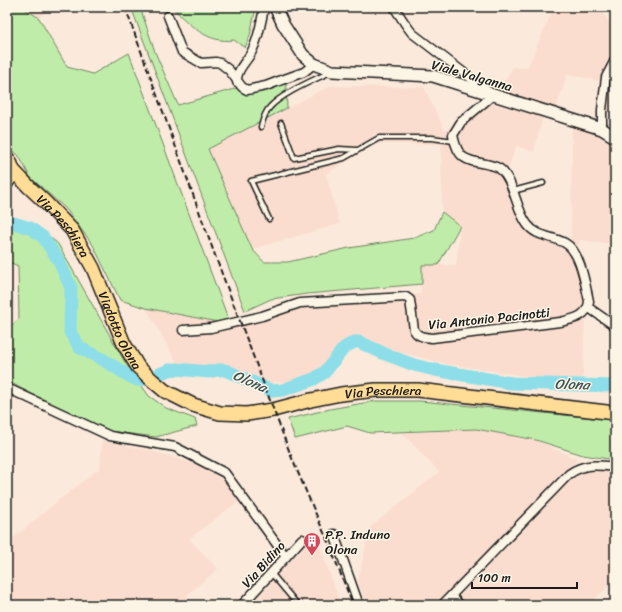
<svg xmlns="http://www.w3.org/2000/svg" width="622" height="612" font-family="Sriracha,sans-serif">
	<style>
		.built { fill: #faddce }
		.green { fill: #c0eca9; stroke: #6e8462 }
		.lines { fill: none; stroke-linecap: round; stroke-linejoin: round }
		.river { stroke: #8ddee8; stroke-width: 13 }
		.service-casing { stroke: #1c1c1c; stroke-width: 7 }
		.minor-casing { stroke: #1c1c1c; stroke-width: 11 }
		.secondary-casing { stroke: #1c1c1c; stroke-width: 14 }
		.primary-casing { stroke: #1c1c1c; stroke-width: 16 }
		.service { stroke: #fcf5e5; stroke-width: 4 }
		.minor { stroke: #fcf5e5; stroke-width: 8 }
		.secondary { stroke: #fcf5e5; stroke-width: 11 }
		.primary { stroke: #ffdd96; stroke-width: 13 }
		.rail { stroke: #1c1c1c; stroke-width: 2; stroke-dasharray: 6 3; stroke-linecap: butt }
		.labels { text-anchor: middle; stroke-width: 3; stroke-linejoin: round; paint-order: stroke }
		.street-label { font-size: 13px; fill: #1c1c1c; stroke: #fcf5e5 }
		.poi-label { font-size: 13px; fill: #1c1c1c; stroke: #fcf5e5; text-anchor: start }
		.water-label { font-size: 14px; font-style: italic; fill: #3e5659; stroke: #fcf5e5 }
	</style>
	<rect width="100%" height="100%" fill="#fbeadb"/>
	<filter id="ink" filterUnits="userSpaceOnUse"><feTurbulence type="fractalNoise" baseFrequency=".025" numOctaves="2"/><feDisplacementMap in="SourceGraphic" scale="8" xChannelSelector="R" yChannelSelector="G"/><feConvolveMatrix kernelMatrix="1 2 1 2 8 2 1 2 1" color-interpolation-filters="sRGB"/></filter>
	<g filter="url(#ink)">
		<path class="built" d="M22,7H48L39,18Z
			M554,7H615L604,14L615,32V52L601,81L567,75L556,109L498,91L513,67L527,68Z
			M330,86L424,87L445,131L493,104L543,116L534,152L516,146L506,177L527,224L564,244L571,238L572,124L590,129L615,145V244L579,240L578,259L589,301L585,313L583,378L545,379L446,364L396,351L362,338L342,344L319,369L299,381L271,383L226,367L178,365L146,308L223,323L300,304L421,294L422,265H456L460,227L442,212L441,144H375L326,174L340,224L252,249L208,149Z
			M476,429L536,440L578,460L435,605H366L358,581L370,527L439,472L402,433Z
			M102,440L156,452L198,465L222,479L240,500L189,539L218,569L186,596L195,605H7V537L11,540L55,503L100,468Z
			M603,470L615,472V580L588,605H465L458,598L566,483L580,473Z
			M315,533L341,605H251L295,555Z"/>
		<path class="green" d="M7,7H22L39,18L67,67L93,74L129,53L229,321L223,323L146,308L120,300L93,245L66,209L30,177L19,156L9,146L7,145Z
			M131,7H140L155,52L178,105L255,83L258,91L286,84L287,108L208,149L252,249L264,262H288L349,248L414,238L434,230L442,212L460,226L438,265H422V284L307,294L271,299L245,311Z
			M172,7H256L250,35L245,48L234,40C208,44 189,25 172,7Z
			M7,215L37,226L58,244L126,364L149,396L166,408L195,419L197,426L156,437L108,431L20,388L7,380V323L11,326L19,319L18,266L7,261Z
			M375,401H420L615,420V460L583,455L536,440L476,429L370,433L347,426L295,439L288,419L330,409Z"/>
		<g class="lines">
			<path class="river" d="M7,221L30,228L43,237L59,261L71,288L70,332L80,348L102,359L129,376L138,380L147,379L169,370L176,369L209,372L218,370H225L272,391L283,390L314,379L325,372L344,348L354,342H359L385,354L414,365L435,370L511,383L615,386"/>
			<g class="service-casing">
				<path id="service" d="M281,123L294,158L339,149L357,150
					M261,127C263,119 265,112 270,107C283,93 312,81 330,72
					M513,191L543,183
					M269,219L251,181L344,158L379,138H432L454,141
					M271,573L298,605"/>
			</g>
			<g class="minor-casing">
				<path id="minor" d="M168,16L182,52L201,63L216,62L220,63L229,70L242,87L247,90L266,86L279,81L304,72L314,64
					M237,82C236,69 247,62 252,51C259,38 261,22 264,8
					M602,129V110L606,77L615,60
					M589,308L615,326
					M183,330L211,328L262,316L300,303L406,297L410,300L414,330C418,337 424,337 432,338L560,322C573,319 588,317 589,301C585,284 581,252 565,243C552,236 536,237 527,224C516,210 514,180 500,169C497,166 490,165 486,164C464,160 458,159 453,135L461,122L493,95L412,33L406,25L394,7
					M7,388L110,436L175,447L225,473L286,557
					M334,534L359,605
					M451,596L460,605
					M242,605L302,539
					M442,605L569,474C584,463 598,465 615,467"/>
			</g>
			<g class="secondary-casing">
				<path id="secondary" d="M275,7L283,24L303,55L314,64L332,71L433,76L602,129L615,137"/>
			</g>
			<g class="primary-casing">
				<g id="primary">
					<path d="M7,158C14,166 14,174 7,182"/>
					<path id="s1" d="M12,169L29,187L46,203L72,230L93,268L124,344L138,367L153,381L165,391L193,405L220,413L247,414L273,410L311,400L341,394L376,390H418L615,413"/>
				</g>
			</g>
			<use href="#service" class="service"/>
			<use href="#minor" class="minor"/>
			<use href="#secondary" class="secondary"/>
			<use href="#primary" class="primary"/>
			<path class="rail" d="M125,7L216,258L293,461L328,542L353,605"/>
		</g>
	</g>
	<defs>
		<g id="building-pin" transform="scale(0.9)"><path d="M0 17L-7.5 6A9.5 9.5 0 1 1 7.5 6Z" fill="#d1495b" stroke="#fcf5e5"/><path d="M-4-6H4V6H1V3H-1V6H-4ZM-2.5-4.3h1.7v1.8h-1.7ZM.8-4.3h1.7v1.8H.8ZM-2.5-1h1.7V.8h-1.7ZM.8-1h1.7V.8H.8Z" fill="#fff"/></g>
	</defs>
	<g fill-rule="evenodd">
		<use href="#building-pin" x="312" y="541"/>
	</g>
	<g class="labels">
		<g class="street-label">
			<text transform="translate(472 75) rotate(16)" y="5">Viale Valganna</text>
			<text dy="5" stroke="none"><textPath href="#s1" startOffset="77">Via Peschiera</textPath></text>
			<text transform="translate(489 318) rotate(-6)" y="5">Via Antonio Pacinotti</text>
			<text dy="5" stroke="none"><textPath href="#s1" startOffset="197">Viadotto Olona</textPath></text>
			<text dy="5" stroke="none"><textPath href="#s1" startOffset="499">Via Peschiera</textPath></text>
			<text transform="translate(263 564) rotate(-48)" y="5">Via Bidino</text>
		</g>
		<g class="poi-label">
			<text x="325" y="539">P.P. Induno<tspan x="325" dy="15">Olona</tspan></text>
		</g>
		<g class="water-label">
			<text transform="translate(250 381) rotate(24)" y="5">Olona</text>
			<text transform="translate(572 384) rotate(2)" y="5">Olona</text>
		</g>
	</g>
	<rect width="622" height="612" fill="none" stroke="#fcf5e5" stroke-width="24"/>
	<rect x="12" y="12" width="598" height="588" fill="none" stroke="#1c1c1c" stroke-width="1.5" filter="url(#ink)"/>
	<path d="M472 582v6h105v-6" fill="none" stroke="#1c1c1c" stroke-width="2"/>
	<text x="478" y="582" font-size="12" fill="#1c1c1c" stroke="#fcf5e5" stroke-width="3" paint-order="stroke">100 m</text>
</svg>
